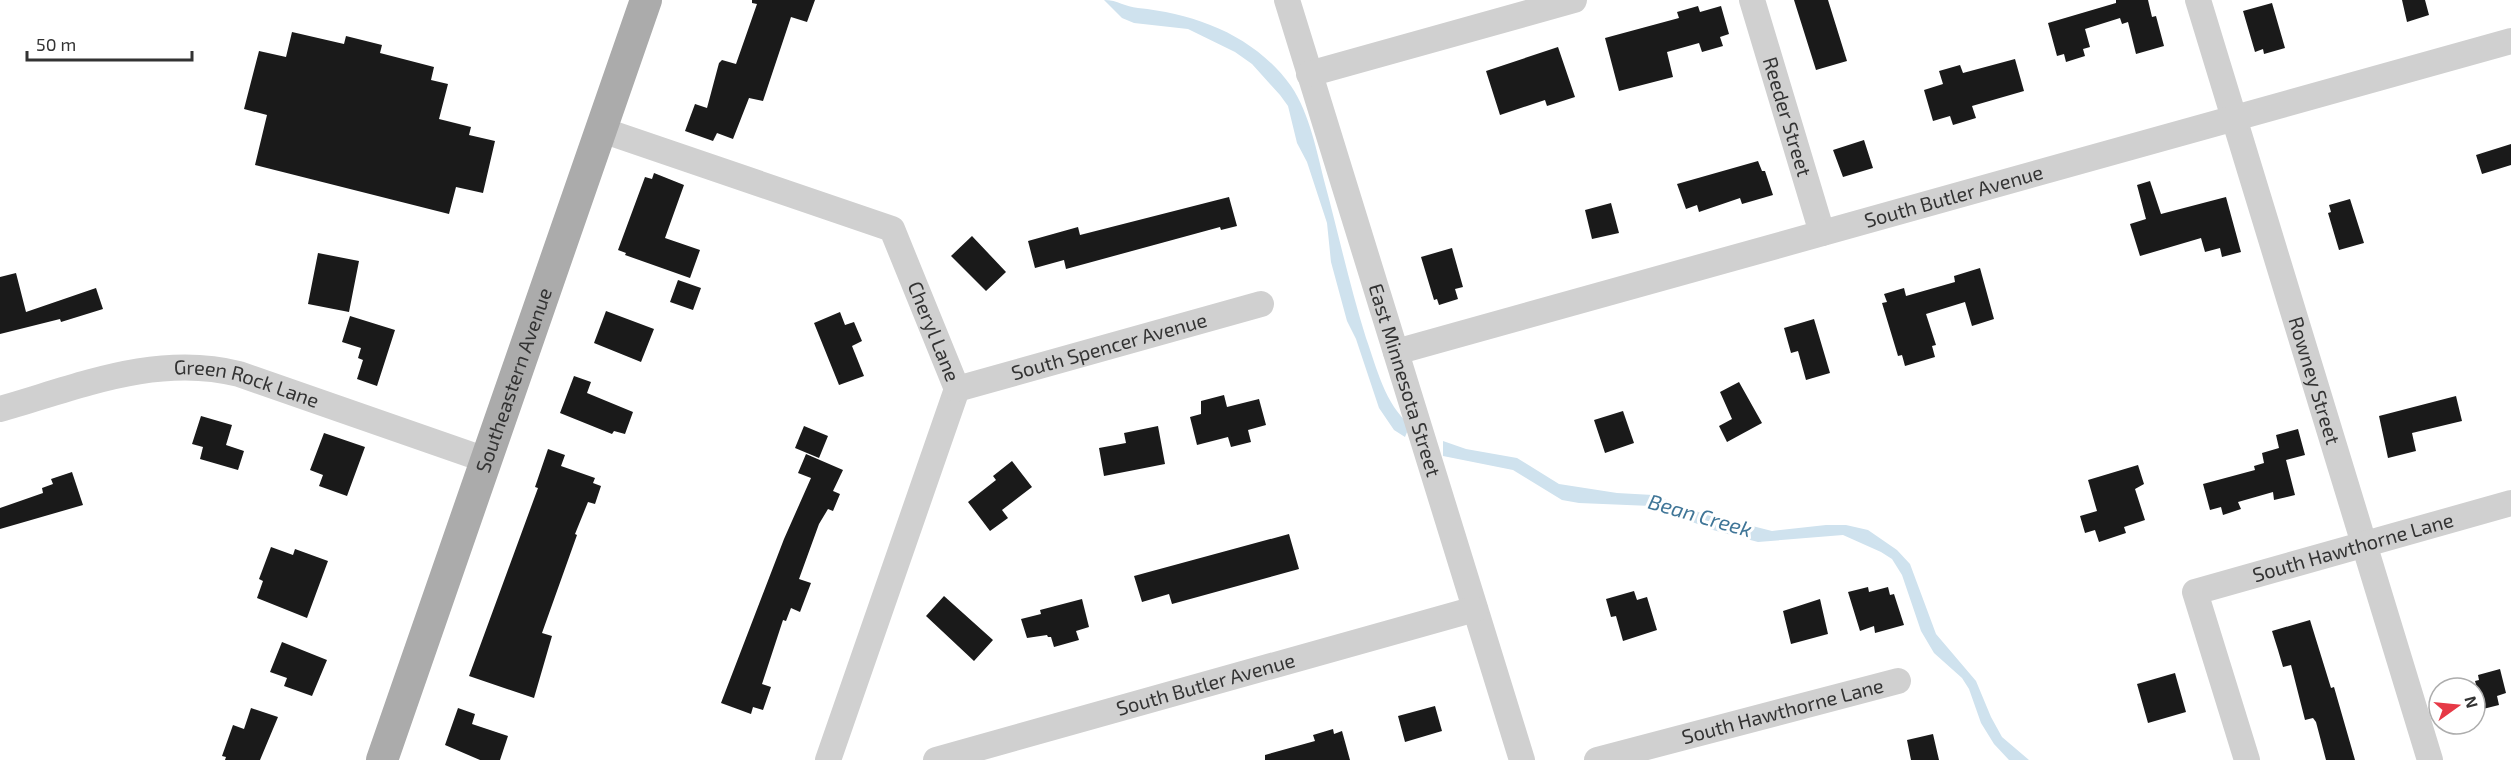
<svg xmlns="http://www.w3.org/2000/svg" width="2511" height="760" font-family="'Exo 2',sans-serif">
	<style>
		.water { fill: #cfe2ee }
		.building { fill: #1a1a1a }
		.lines { fill: none; stroke-linecap: round; stroke-linejoin: round }
		.minor { stroke: #d0d0d0; stroke-width: 26 }
		.major { stroke: #ababab; stroke-width: 32 }
		.labels { text-anchor: middle; stroke-width: 6; stroke-linejoin: round; paint-order: stroke }
		.street-label { font-size: 20px; fill: #333; stroke: #fff }
		.water-label { font-size: 21px; font-style: italic; fill: #3f7597; stroke: #fff }
	</style>
	<rect width="100%" height="100%" fill="#fff"/>
	<path class="water" d="M1104,0C1118,0 1125,7 1138,8C1197,14 1255,36 1291,86C1310,114 1317,153 1325,184C1339,236 1350,287 1366,338C1377,369 1385,404 1410,425L1405,437L1394,430L1379,408L1356,339L1347,321L1331,262L1327,223L1307,162L1297,143L1288,106L1280,95L1252,64L1235,52L1188,29L1134,23L1122,18Z
		M1443,441L1466,449L1517,458L1559,484L1617,493L1653,495L1701,513L1772,531L1826,525H1846L1868,530L1897,550L1910,564L1936,634L1976,681L1991,717L2002,737L2029,760H2009L1994,744L1981,723L1969,689L1962,678L1934,653L1921,631L1902,575L1892,559L1881,552L1843,535L1758,542L1713,530L1651,506L1579,503L1562,500L1513,470L1443,456Z"/>
	<path class="building" d="M752,0H815L807,22L791,17L763,101L749,98L733,139L717,133L713,141L685,131L695,104L707,108L719,63L722,60L736,64L757,4L752,3Z
		M1794,0H1828L1847,61L1816,70Z
		M2116,0H2148L2152,17L2156,16L2164,46L2136,54L2128,22L2122,24L2120,18L2085,29L2090,47L2083,49L2085,56L2066,62L2064,54L2057,56L2048,23L2116,3Z
		M2402,0H2425L2429,15L2407,22Z
		M2272,3L2285,48L2264,54L2263,49L2255,52L2243,11Z
		M1698,6L1700,12L1721,6L1729,34L1720,37L1723,46L1702,52L1699,43L1667,52L1673,77L1619,91L1605,38L1679,18L1677,12Z
		M292,32L344,44L346,36L382,45L380,53L434,67L431,80L448,84L439,119L471,127L469,135L495,141L483,193L456,187L449,214L255,165L267,115L244,109L259,51L286,57Z
		M1558,47L1575,97L1547,106L1545,100L1500,115L1486,71Z
		M2015,59L2024,91L1972,106L1976,118L1953,125L1950,116L1933,121L1924,90L1943,84L1939,71L1960,65L1963,73Z
		M1864,140L1873,168L1843,177L1833,150Z
		M2511,144V165L2482,174L2476,155Z
		M1758,161L1762,171H1765L1773,195L1742,204L1740,198L1699,212L1697,205L1686,209L1677,184Z
		M654,173L684,185L665,238L700,250L690,278L625,255L626,253L618,250L645,177L652,179Z
		M2150,181L2161,214L2226,197L2241,252L2222,257L2220,248L2205,252L2201,238L2140,256L2130,224L2146,219L2137,185Z
		M1229,197L1237,226L1221,230L1220,227L1066,269L1064,260L1035,268L1028,241L1078,227L1080,235Z
		M2350,199L2364,243L2339,250L2328,213L2331,212L2329,205Z
		M1611,203L1619,233L1592,239L1585,210Z
		M972,236L1006,272L986,291L951,256Z
		M1452,248L1463,287L1455,289L1458,299L1439,305L1437,299L1434,300L1421,257Z
		M318,253L359,261L349,312L308,304Z
		M1980,268L1994,319L1972,326L1965,302L1926,314L1936,345L1932,346L1935,357L1905,366L1902,355L1898,356L1882,303L1887,302L1884,294L1904,288L1906,296L1955,282L1954,276Z
		M16,273L26,312L96,288L103,309L61,322L60,319L0,334V277Z
		M678,280L701,288L693,310L670,302Z
		M606,311L654,329L641,362L594,343Z
		M840,312L845,325L854,322L862,341L852,346L864,376L839,385L814,323Z
		M350,316L395,330L377,386L357,379L363,360L358,358L361,348L342,342Z
		M1814,319L1830,373L1806,380L1798,351L1791,353L1784,328Z
		M574,376L591,382L587,393L633,412L625,434L614,431L612,434L560,413Z
		M1739,382L1762,423L1727,442L1719,426L1732,419L1720,392Z
		M1224,395L1227,407L1259,399L1266,425L1248,430L1251,442L1231,447L1228,437L1197,445L1190,417L1201,414V401Z
		M2456,396L2462,421L2412,433L2416,451L2388,458L2379,416Z
		M1623,411L1634,443L1605,453L1594,420Z
		M201,416L232,425L226,445L244,451L238,470L200,459L203,447L192,444Z
		M804,426L828,436L819,458L795,448Z
		M1158,426L1165,464L1104,476L1099,448L1126,443L1124,433Z
		M2298,429L2305,455L2286,460L2295,495L2274,500L2273,492L2238,502L2241,509L2223,515L2221,507L2210,510L2203,484L2255,470L2254,466L2264,463L2262,453L2279,448L2276,435Z
		M324,433L365,447L347,496L319,486L323,475L310,470Z
		M548,449L565,455L561,466L595,478L593,483L601,486L595,504L588,502L575,534L577,535L542,633L552,636L534,698L469,676L538,488L535,487Z
		M806,454L843,470L833,491L840,494L833,511L828,509L819,524L799,579L811,583L800,612L791,608L786,621L783,620L762,684L771,687L763,710L753,707L751,714L721,703L784,539L811,478L798,473Z
		M1012,461L1032,487L1002,510L1008,518L990,531L968,502L996,480L993,476Z
		M2138,465L2144,484L2135,489L2145,520L2124,527L2126,533L2099,542L2095,530L2085,533L2080,516L2097,511L2088,480Z
		M72,472L83,505L0,529V508L43,493L42,488L53,484L51,479Z
		M1289,534L1299,569L1172,604L1169,594L1142,602L1134,576Z
		M271,547L293,555L295,549L328,561L307,618L257,598L263,581L259,579Z
		M1868,587L1869,592L1888,587L1890,595L1894,594L1904,625L1875,633L1874,626L1860,631L1848,592Z
		M1634,591L1637,600L1647,597L1657,630L1623,641L1616,616L1611,617L1606,599Z
		M944,596L993,640L974,661L926,616Z
		M1082,599L1089,627L1076,631L1079,640L1054,647L1051,637H1048L1047,635L1027,638L1021,619L1041,614L1040,610Z
		M1820,599L1828,634L1791,644L1783,611Z
		M2310,620L2331,688L2334,687L2355,760H2326L2316,722L2313,718L2305,720L2291,665L2283,667L2278,650L2272,631Z
		M282,642L327,660L312,696L284,686L287,678L270,672Z
		M2500,669L2506,693L2497,696L2499,705L2483,709L2475,681L2479,680L2478,675Z
		M2175,673L2186,712L2148,723L2137,684Z
		M1435,706L1442,731L1405,742L1398,716Z
		M251,708L278,717L260,760H225L226,757L222,756L233,725L244,729Z
		M458,708L475,714L472,724L508,736L500,760H480L445,745Z
		M1333,729L1334,734L1342,731L1350,760H1265V755L1315,741L1313,735Z
		M1933,734L1939,760H1911L1907,740Z"/>
	<g class="lines">
		<g class="minor">
			<path id="s1" d="M1287,0L1522,760"/>
			<path id="s2" d="M1752,0L1822,233"/>
			<path id="s3" d="M2198,0L2430,760"/>
			<path d="M1309,74L1574,0"/>
			<path id="s4" d="M602,130L892,229L957,389L828,760"/>
			<path id="s5" d="M1396,352L2511,41"/>
			<path id="s6" d="M957,389L1261,304"/>
			<path id="s7" d="M0,409C78,387 157,353 239,374L486,460"/>
			<path id="s8" d="M936,760L1475,609"/>
			<path id="s9" d="M1597,760L1898,681"/>
			<path id="s10" d="M2247,760L2195,592L2511,503"/>
		</g>
		<path class="major" id="s11" d="M382,760L646,0"/>
	</g>
	<g class="labels">
		<g class="street-label">
			<text dy="7" stroke="none"><textPath href="#s2" startOffset="122">Reeder Street</textPath></text>
			<text dy="7" stroke="none"><textPath href="#s5" startOffset="579">South Butler Avenue</textPath></text>
			<text dy="7" stroke="none"><textPath href="#s4" startOffset="417">Cheryl Lane</textPath></text>
			<text dy="7" stroke="none"><textPath href="#s6" startOffset="158">South Spencer Avenue</textPath></text>
			<text dy="7" stroke="none"><textPath href="#s11" startOffset="402">Southeastern Avenue</textPath></text>
			<text dy="7" stroke="none"><textPath href="#s1" startOffset="398">East Minnesota Street</textPath></text>
			<text dy="7" stroke="none"><textPath href="#s3" startOffset="398">Rowney Street</textPath></text>
			<text dy="7" stroke="none"><textPath href="#s7" startOffset="254">Green Rock Lane</textPath></text>
			<text dy="7" stroke="none"><textPath href="#s10" startOffset="340">South Hawthorne Lane</textPath></text>
			<text dy="7" stroke="none"><textPath href="#s8" startOffset="280">South Butler Avenue</textPath></text>
			<text dy="7" stroke="none"><textPath href="#s9" startOffset="192">South Hawthorne Lane</textPath></text>
		</g>
		<g class="water-label">
			<text transform="translate(1700 516) rotate(16)" y="7">Bean Creek</text>
		</g>
	</g>
	<g transform="translate(2457 706) rotate(75)"><circle r="28" fill="#ffffff" stroke="#adadad" stroke-width="1.5"/>
	<path d="M0-4.5L10 22L0 15L-10 22Z" fill="#e63946"/>
	<text y="-9" font-size="16" font-weight="bold" text-anchor="middle" fill="#333333">N</text>
	</g>
	<path d="M27 51v9h165v-9" fill="none" stroke="#333333" stroke-width="3"/>
	<text x="36" y="51" font-size="18" fill="#333333" stroke="#ffffff" stroke-width="4.5" paint-order="stroke">50 m</text>
</svg>
